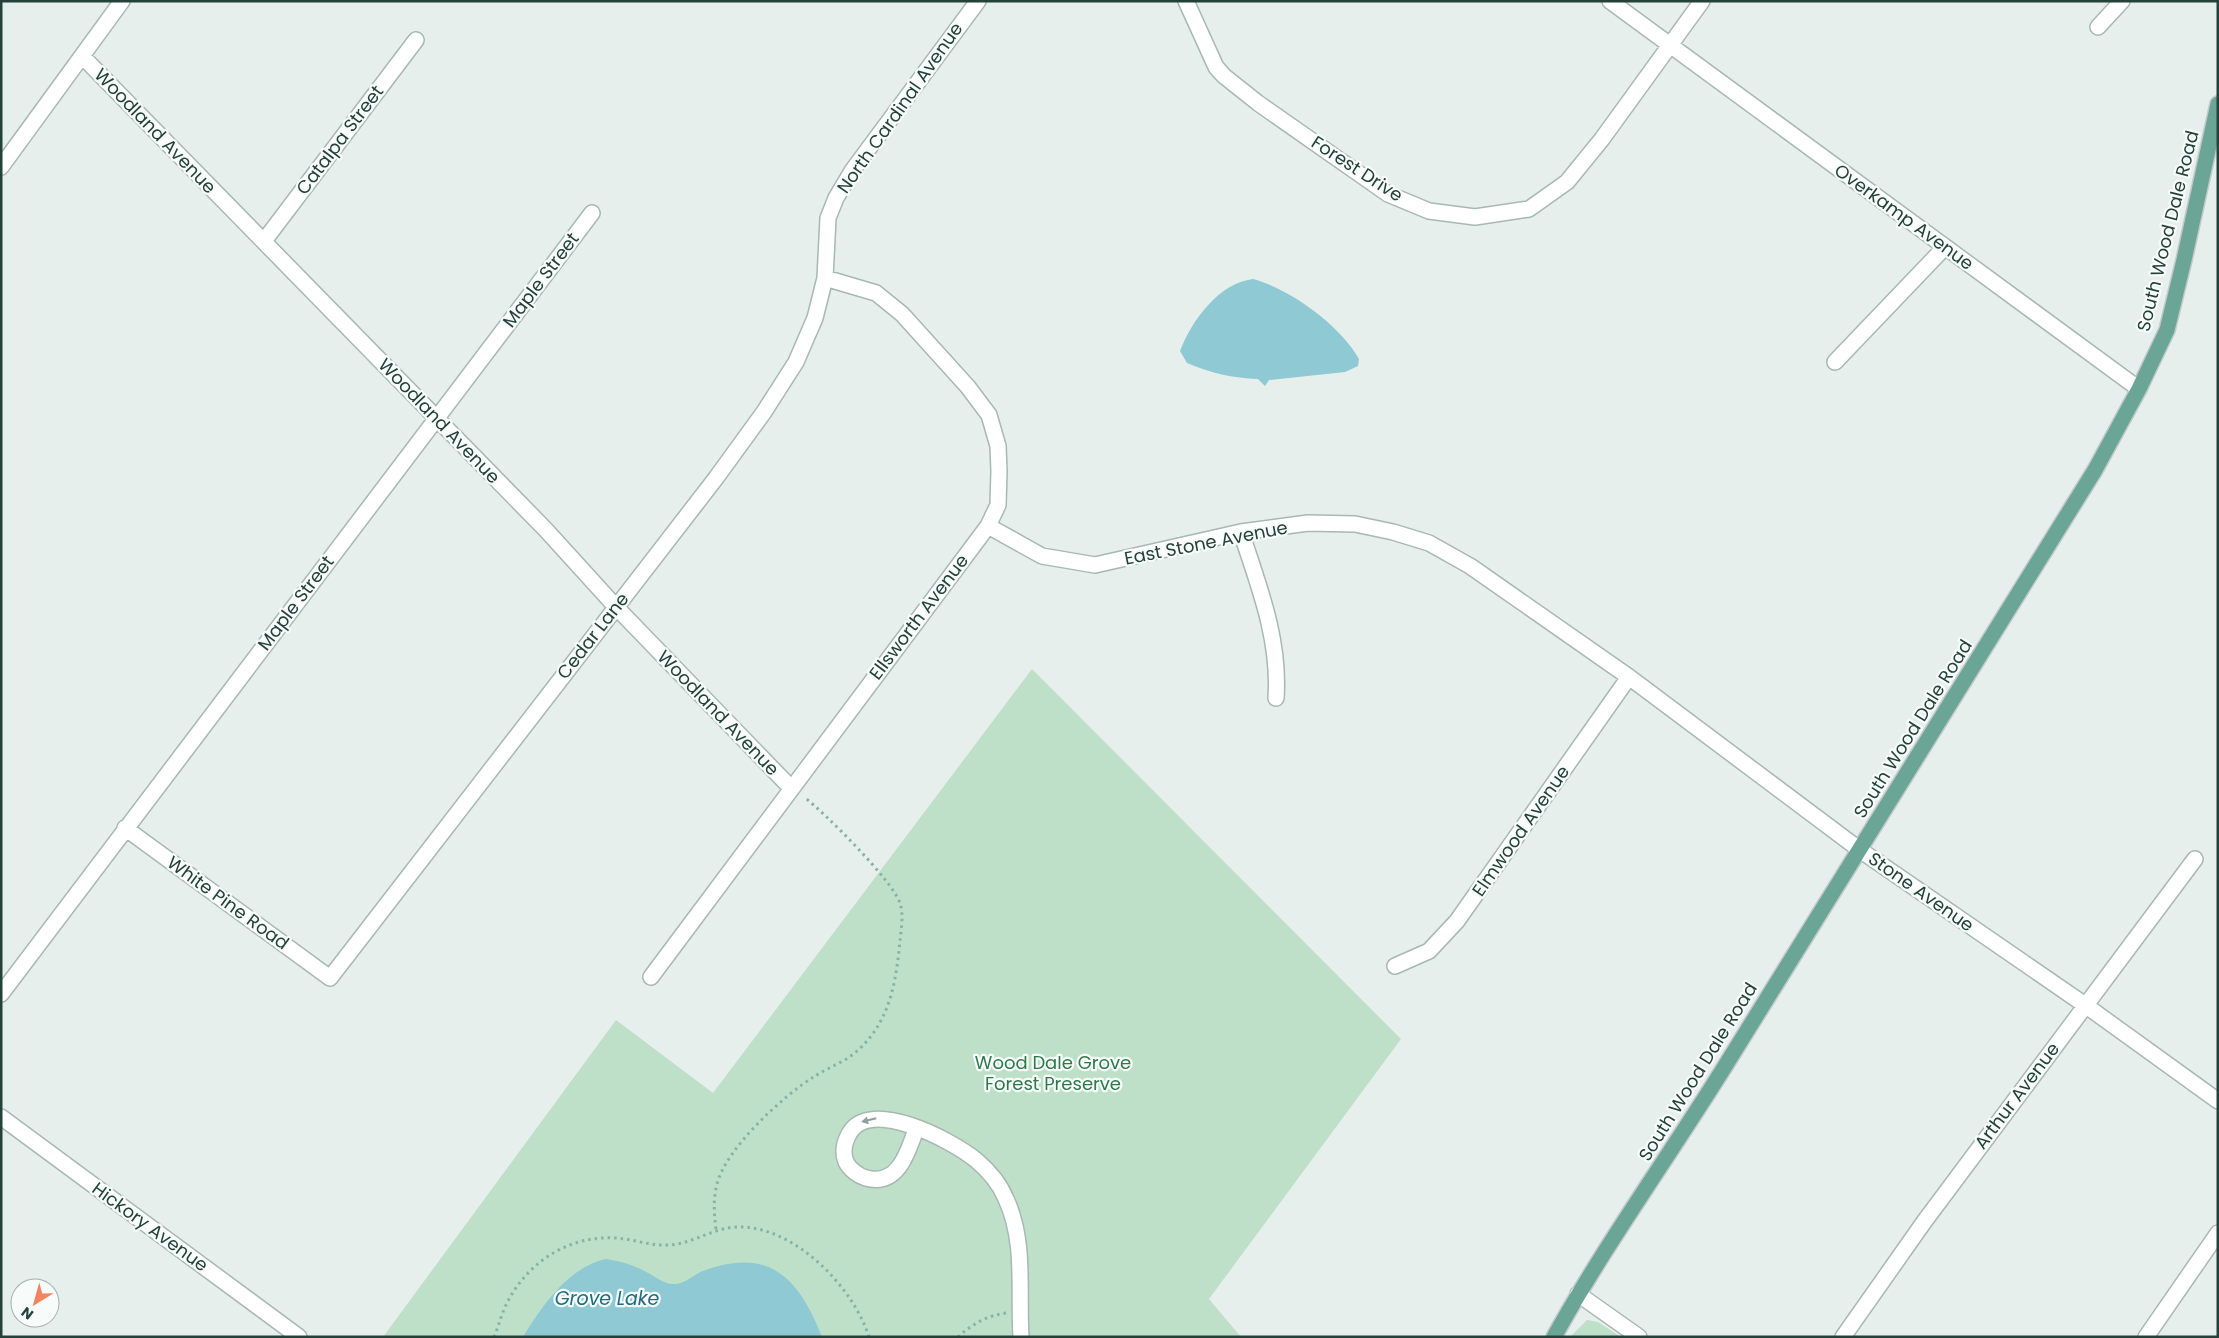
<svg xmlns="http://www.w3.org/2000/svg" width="2219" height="1338" font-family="Poppins,sans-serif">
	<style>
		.green { fill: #bfe0c8 }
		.water { fill: #8ec9d4 }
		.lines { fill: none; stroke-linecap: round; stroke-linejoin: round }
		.minor-casing { stroke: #a8b8b2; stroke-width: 18 }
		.major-casing { stroke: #c2cac8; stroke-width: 18 }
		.path { stroke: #86b3a5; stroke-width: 3; stroke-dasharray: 2.5 4; stroke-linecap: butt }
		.minor { stroke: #fff; stroke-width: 15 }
		.major { stroke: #6aa596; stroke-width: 15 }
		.oneway { fill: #92a09c }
		.labels { text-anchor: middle; stroke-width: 4.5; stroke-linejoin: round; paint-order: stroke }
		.street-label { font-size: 18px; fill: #24423a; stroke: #f7fbf9 }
		.park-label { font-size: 18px; fill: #2d7a4b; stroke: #f7fbf9 }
		.water-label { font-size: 19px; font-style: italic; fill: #1c6f80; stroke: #f7fbf9 }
	</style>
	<rect width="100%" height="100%" fill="#e6efeb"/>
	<path class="green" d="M1032,669L1401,1039L1209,1299L1241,1337H383L616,1020L713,1093Z
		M1587,1320L1598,1322L1621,1337H1570Z"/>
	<path class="water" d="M1253,279C1290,289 1340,325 1359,359L1358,366L1345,372L1269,380L1265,386L1258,379C1233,378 1210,373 1187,363L1180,351C1192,320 1219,283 1253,279Z
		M605,1259C620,1261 635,1265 648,1273C656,1277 663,1283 672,1284C685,1285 692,1275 703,1271C769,1246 799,1278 822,1337H523C542,1306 568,1268 605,1259Z"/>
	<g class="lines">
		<g class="minor-casing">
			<path id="minor" d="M1186,1L1216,67L1224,76L1258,103L1388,194L1429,211L1475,217L1529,209L1567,182L1602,139L1702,1
				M1610,1L2139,389
				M2098,27L2122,1
				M83,57L546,530L616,607L791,788
				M1,167L122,1
				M264,241L416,40
				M1835,362L1945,247
				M988,526L1042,556L1095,565L1241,532L1308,523L1355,524L1393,532L1429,543L1470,566L1629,677L1860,850L2085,1005L2218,1101
				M1241,532C1259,587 1280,639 1276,698
				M125,828L330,978L716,478L764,412L796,362L815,318L825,278L828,218L836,198L852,171L978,1
				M1395,966L1429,951L1457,921L1629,677
				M651,977L988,526L998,505L999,471L998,446L989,415L968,387L902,314L876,293L825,278
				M1,994L592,213
				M1,1117L299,1337
				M916,1129C908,1152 898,1187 866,1178C859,1176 850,1170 846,1162C842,1152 844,1143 849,1134C869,1096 953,1141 976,1160C989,1171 1000,1184 1006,1199C1026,1242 1018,1291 1021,1337
				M1578,1294L1639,1337
				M1843,1337L1924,1222L2195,859
				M2146,1337L2218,1233"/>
		</g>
		<g class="major-casing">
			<path id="major" d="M1554,1337C1606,1243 1670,1155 1727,1063C1849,866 1971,668 2095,470L2139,389L2167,330L2184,260L2218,104"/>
		</g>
		<path class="path" d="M716,1229C714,1213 713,1200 717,1184C726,1148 784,1095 815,1076C829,1067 845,1062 857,1051C890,1022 896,982 900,941C901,929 904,915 900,903C892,880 825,813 804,797
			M494,1337C499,1325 502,1312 508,1301C529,1261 570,1235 616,1238C633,1239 650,1246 668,1245C693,1244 712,1228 737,1227C793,1225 853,1286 869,1337
			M958,1337C972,1324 988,1315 1007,1313"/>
		<use href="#minor" class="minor"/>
		<use href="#major" class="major"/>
	</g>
	<defs><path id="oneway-solid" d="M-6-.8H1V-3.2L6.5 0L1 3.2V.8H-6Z" transform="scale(1.25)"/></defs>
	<use class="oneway" href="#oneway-solid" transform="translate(869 1120) rotate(166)"/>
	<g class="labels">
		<g class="street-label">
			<text transform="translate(900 108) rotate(-55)" y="6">North Cardinal Avenue</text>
			<text transform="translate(155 131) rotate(46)" y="6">Woodland Avenue</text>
			<text transform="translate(340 140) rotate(-53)" y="6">Catalpa Street</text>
			<text transform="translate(1357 169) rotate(33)" y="6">Forest Drive</text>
			<text transform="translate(1904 217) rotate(36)" y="6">Overkamp Avenue</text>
			<text transform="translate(2168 231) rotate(-76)" y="6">South Wood Dale Road</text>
			<text transform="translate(541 280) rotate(-53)" y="6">Maple Street</text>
			<text transform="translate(439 421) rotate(46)" y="6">Woodland Avenue</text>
			<text transform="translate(1206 543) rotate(-11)" y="6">East Stone Avenue</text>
			<text transform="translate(296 603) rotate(-53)" y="6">Maple Street</text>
			<text transform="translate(919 617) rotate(-53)" y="6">Ellsworth Avenue</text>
			<text transform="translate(593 636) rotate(-52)" y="6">Cedar Lane</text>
			<text transform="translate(718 713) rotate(46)" y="6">Woodland Avenue</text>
			<text transform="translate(1913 729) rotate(-58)" y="6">South Wood Dale Road</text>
			<text transform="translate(1521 831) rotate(-55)" y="6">Elmwood Avenue</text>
			<text transform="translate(1921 892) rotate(35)" y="6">Stone Avenue</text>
			<text transform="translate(228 903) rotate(36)" y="6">White Pine Road</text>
			<text transform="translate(1698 1072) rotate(-58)" y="6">South Wood Dale Road</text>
			<text transform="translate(2017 1096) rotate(-53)" y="6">Arthur Avenue</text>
			<text transform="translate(150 1227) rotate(36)" y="6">Hickory Avenue</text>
		</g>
		<g class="park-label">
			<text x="1053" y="1069">Wood Dale Grove<tspan x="1053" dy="21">Forest Preserve</tspan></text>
		</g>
		<g class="water-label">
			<text x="607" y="1305">Grove Lake</text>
		</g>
	</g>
	<rect width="2219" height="1338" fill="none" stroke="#24423a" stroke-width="5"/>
	<g transform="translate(35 1303) rotate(217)"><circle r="24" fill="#f7fbf9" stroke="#a3b1ad"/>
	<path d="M0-4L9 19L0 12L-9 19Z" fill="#f4845f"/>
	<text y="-8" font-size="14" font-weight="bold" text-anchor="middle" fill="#24423a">N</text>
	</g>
</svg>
